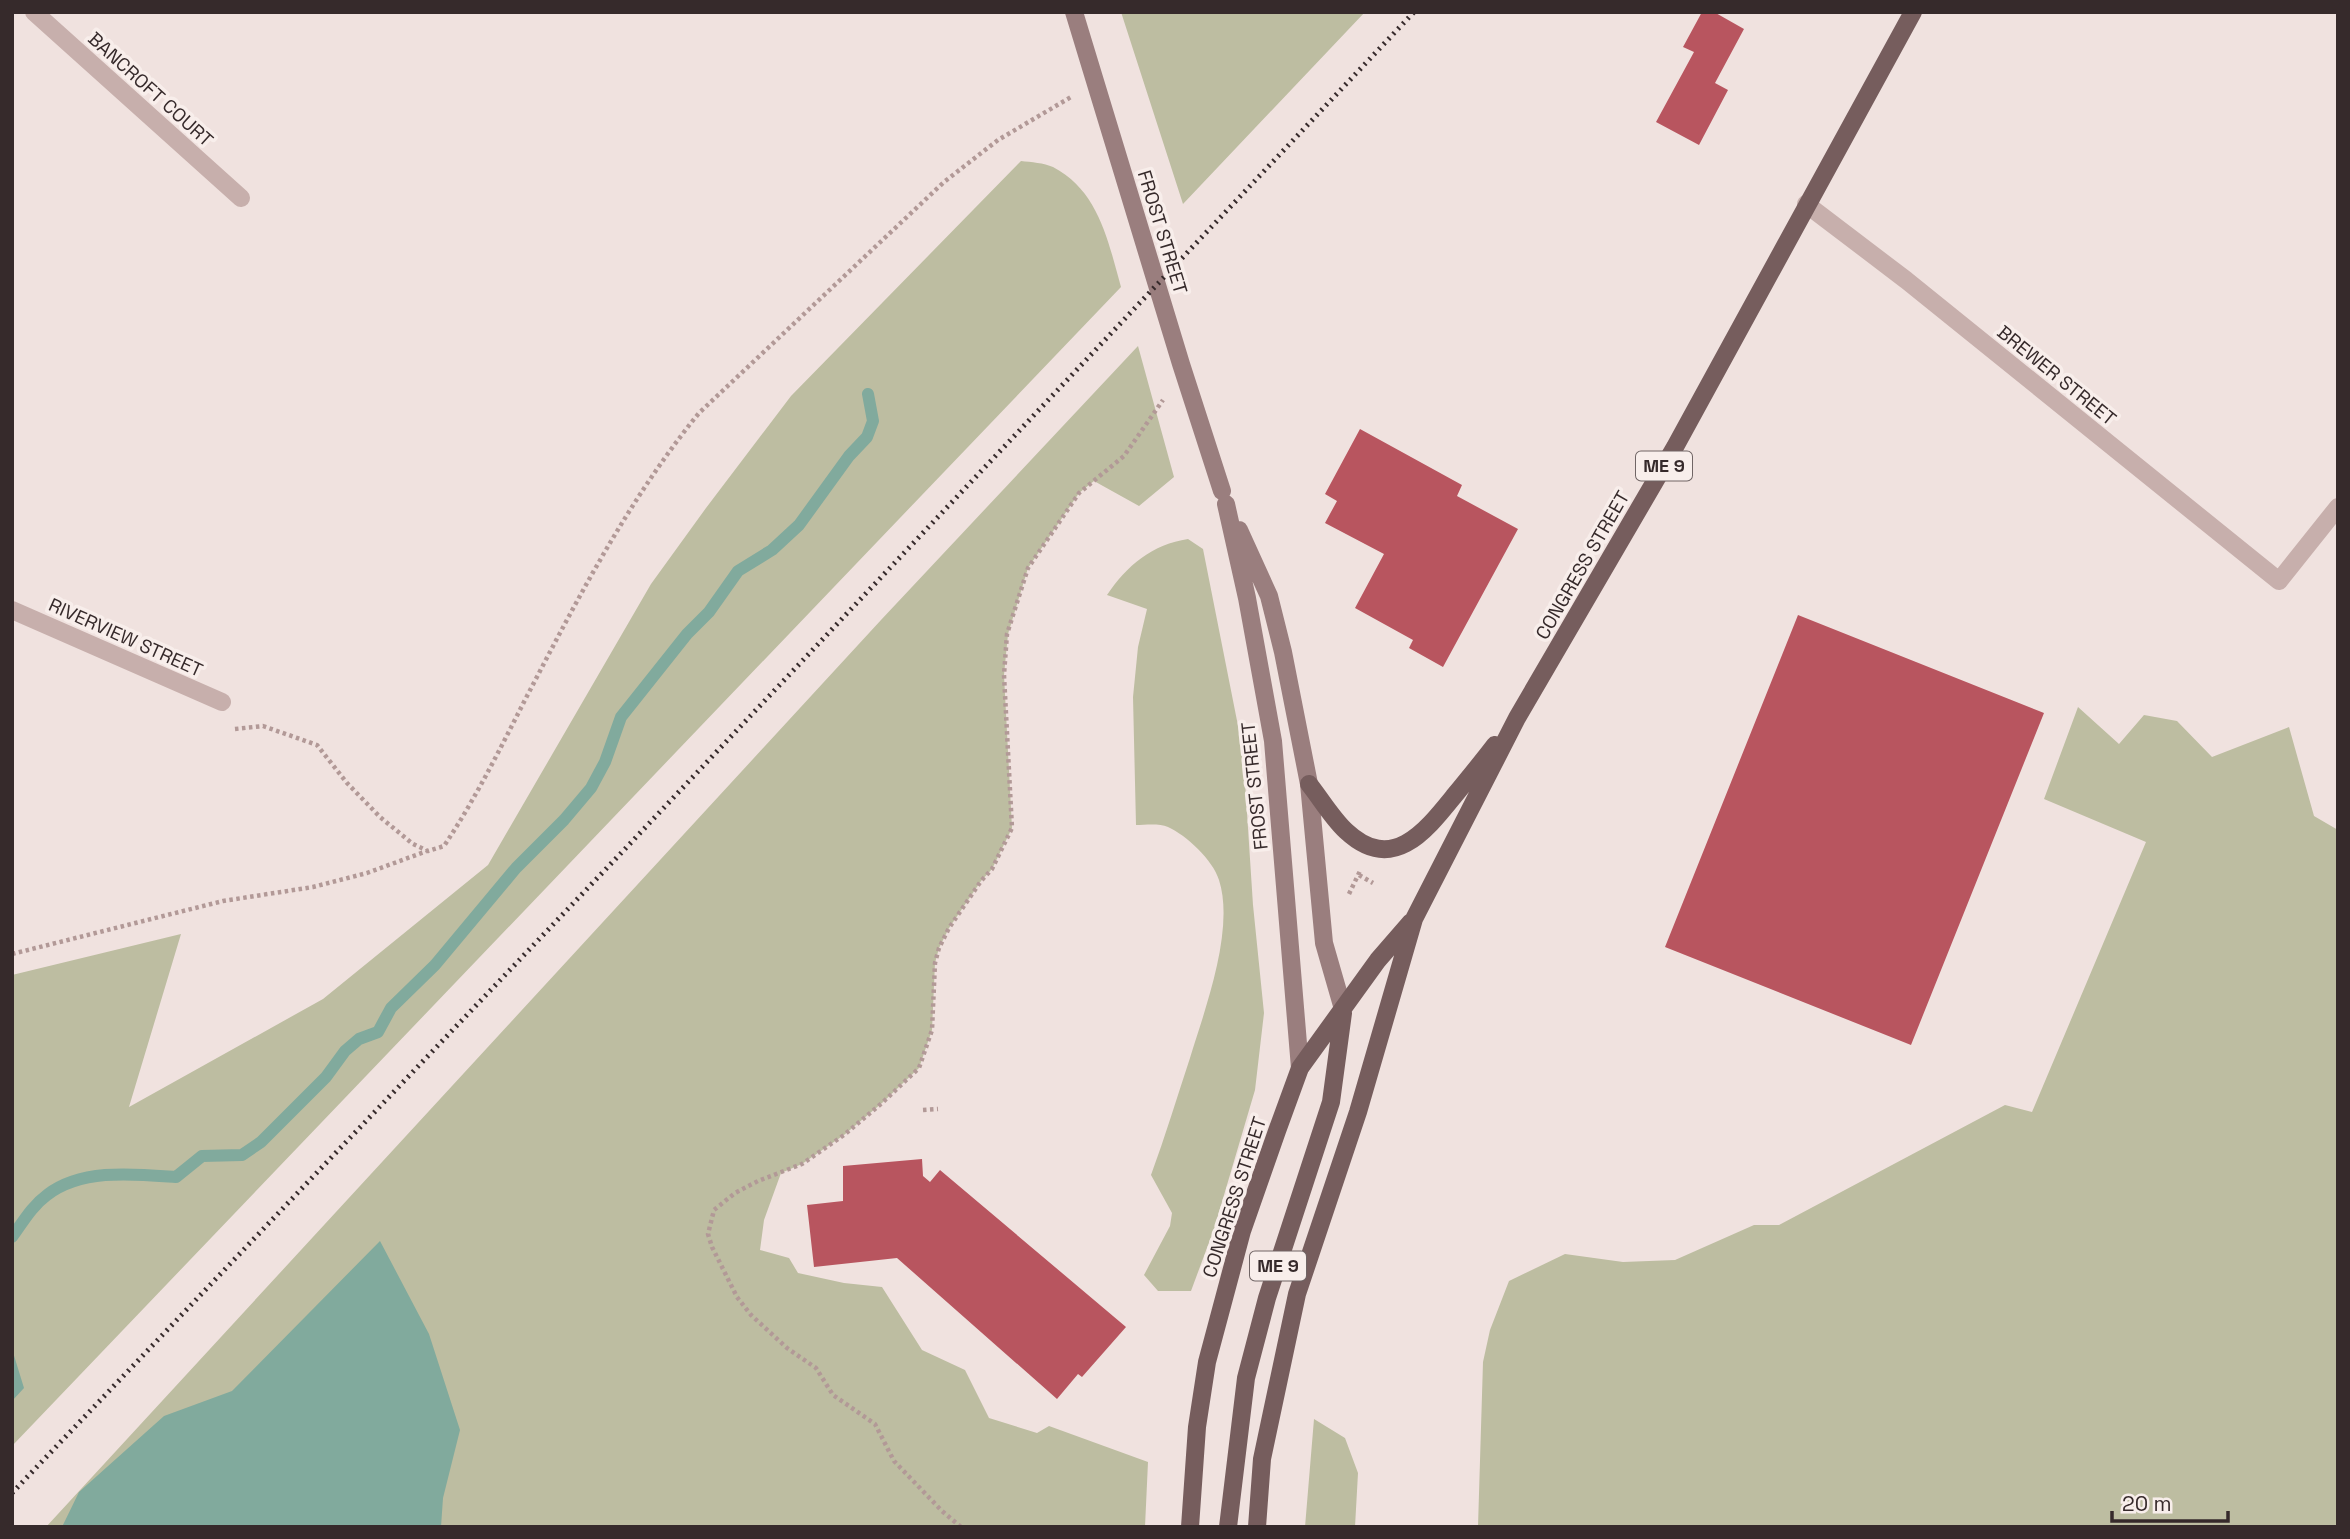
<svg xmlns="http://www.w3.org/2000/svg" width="2350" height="1539" font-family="'Space Grotesk',sans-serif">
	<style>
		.green { fill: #bdbda1 }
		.water { fill: #81aa9d }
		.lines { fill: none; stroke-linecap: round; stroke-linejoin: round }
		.stream { stroke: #81aa9d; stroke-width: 12 }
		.building { fill: #b8555f }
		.path { stroke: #b29997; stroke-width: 4.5; stroke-dasharray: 3.5 3.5; stroke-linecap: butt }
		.street { stroke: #c7afac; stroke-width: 18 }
		.secondary { stroke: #9a7e7e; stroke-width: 18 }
		.primary { stroke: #765d5d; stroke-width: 18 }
		.rail { stroke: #362a2b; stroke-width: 5; stroke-dasharray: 2 5; stroke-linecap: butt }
		.labels { text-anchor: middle; stroke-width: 7; stroke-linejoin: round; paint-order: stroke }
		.shield { fill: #f8eeeb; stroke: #706565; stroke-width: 2 }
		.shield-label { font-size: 18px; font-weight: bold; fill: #362a2b }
		.street-label { font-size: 19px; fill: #362a2b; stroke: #f8eeeb }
	</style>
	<rect width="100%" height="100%" fill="#f0e2df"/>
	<path class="green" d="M1121,12H1365L1183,204Z
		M1021,161C1031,162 1044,163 1053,167C1099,191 1108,241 1121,287L12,1446V975L181,934L129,1107L323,999L488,865L651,584L706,508L791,396Z
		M1138,346L1174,477L1139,506L1094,481L1079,493L1028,568L1008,634L1004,675L1012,828L992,869L981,881L949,928L939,948L935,963L932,1030L919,1068L882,1103L844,1135L802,1164L781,1173L764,1220L760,1250L789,1258L798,1273L844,1283L882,1287L922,1350L965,1370L989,1418L1037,1433L1049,1426L1148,1462L1145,1527H46L881,620Z
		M1188,539L1203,549L1243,751L1253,905L1264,1013L1255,1090L1214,1229L1191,1291H1158L1144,1275L1170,1226L1172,1213L1151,1175C1165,1137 1177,1097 1190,1058C1205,1009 1235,930 1219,880C1213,860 1186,835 1168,827C1159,823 1145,825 1136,825L1133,697L1138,647L1147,609L1107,595C1126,566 1153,544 1188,539Z
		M2078,707L2119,744L2144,715L2177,721L2212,757L2289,727L2314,816L2338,830V1527H1478L1483,1362L1490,1330L1509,1281L1565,1254L1623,1262L1675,1260L1754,1225H1779L2005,1105L2032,1112L2146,842L2044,799Z
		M1314,1419L1345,1438L1358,1473L1355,1527H1305Z"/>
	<path class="water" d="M380,1241L429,1334L460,1430L443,1498L441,1527H62L79,1492L164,1416L232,1391Z
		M12,1349L24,1388L12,1401Z"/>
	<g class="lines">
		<path class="stream" d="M12,1237C23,1222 32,1206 47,1195C82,1168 135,1174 176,1177L202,1156L242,1155L261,1142L326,1077L345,1051L359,1039L378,1032L391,1008L435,965L516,868L564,820L591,788L605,762L621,717L687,634L709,612L738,571L772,550L799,525L849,456L867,437L873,421L868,394"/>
	</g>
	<path class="building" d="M1702,12H1714L1744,29L1715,83L1728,90L1699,145L1656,122L1694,52L1683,47Z
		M1360,429L1462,485L1457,496L1518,529L1443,667L1409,648L1413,640L1355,608L1384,554L1325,523L1337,501L1325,494Z
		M1798,615L2044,713L1911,1045L1665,947Z
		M922,1159L923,1176L930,1182L940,1170L1126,1327L1082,1377L1078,1374L1057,1399L897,1258L814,1267L807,1205L843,1201V1166Z"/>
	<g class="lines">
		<path class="path" d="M235,729L263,726L317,745L347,783L380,817L413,844L428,851L444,846C476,798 501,747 527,696C578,598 629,499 699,413L944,182L998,140L1071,97
			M1359,875L1373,883
			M1349,894L1360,871
			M12,954L223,901L313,887L367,873L427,851
			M923,1110L938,1109
			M961,1527L942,1511L894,1461L875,1424L833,1395L816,1368L787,1348L751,1315L737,1297L712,1247L708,1234L714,1210L735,1193L758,1181L802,1164L844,1135L882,1103L919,1068L932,1030L935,963L939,948L949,928L981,881L992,869L1012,828L1004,675L1007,634L1028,568L1079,493L1124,456L1163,400"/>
		<path class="street" d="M34,12L241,198
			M1806,204L1906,280L2279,581L2338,507
			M12,610L222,702"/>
		<path class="secondary" d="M1074,12L1181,364L1222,491
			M1226,504L1247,598L1273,741L1300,1068
			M1239,530L1269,596L1283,652L1309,784L1324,943L1343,1009"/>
		<path class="primary" d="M1309,784C1321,799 1332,818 1346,831C1392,874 1425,832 1454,796C1468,779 1482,762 1495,745
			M1190,1527L1197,1427L1207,1362L1242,1231L1277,1131L1300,1068L1378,960L1411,922
			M1228,1527L1246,1378L1267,1298L1331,1102L1343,1013
			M1257,1527L1262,1459L1297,1294L1358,1112L1414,919L1517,718L1675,447L1913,12"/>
		<path class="rail" d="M12,1493L624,850L1414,12"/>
	</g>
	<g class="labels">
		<g class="shield">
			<rect x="1636" y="451.5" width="56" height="29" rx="5"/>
			<rect x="1250" y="1251.5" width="56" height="29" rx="5"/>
		</g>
		<g class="shield-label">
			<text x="1664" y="472">ME 9</text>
			<text x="1278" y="1272">ME 9</text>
		</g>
		<g class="street-label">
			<text transform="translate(151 89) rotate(42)" y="7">BANCROFT COURT</text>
			<text transform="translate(1163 232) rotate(73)" y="7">FROST STREET</text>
			<text transform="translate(2057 375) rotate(39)" y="7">BREWER STREET</text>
			<text transform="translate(1582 565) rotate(-60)" y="7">CONGRESS STREET</text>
			<text transform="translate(126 637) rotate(24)" y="7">RIVERVIEW STREET</text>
			<text transform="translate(1254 786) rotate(-96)" y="7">FROST STREET</text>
			<text transform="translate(1234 1197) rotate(-72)" y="7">CONGRESS STREET</text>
		</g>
	</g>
	<rect width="2350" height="1539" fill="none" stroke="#362a2b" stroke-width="28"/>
	<path d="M2112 1511v10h116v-10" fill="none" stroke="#362a2b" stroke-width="3.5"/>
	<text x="2122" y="1511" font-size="21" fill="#362a2b" stroke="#f8eeeb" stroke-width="5" paint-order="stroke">20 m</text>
</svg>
